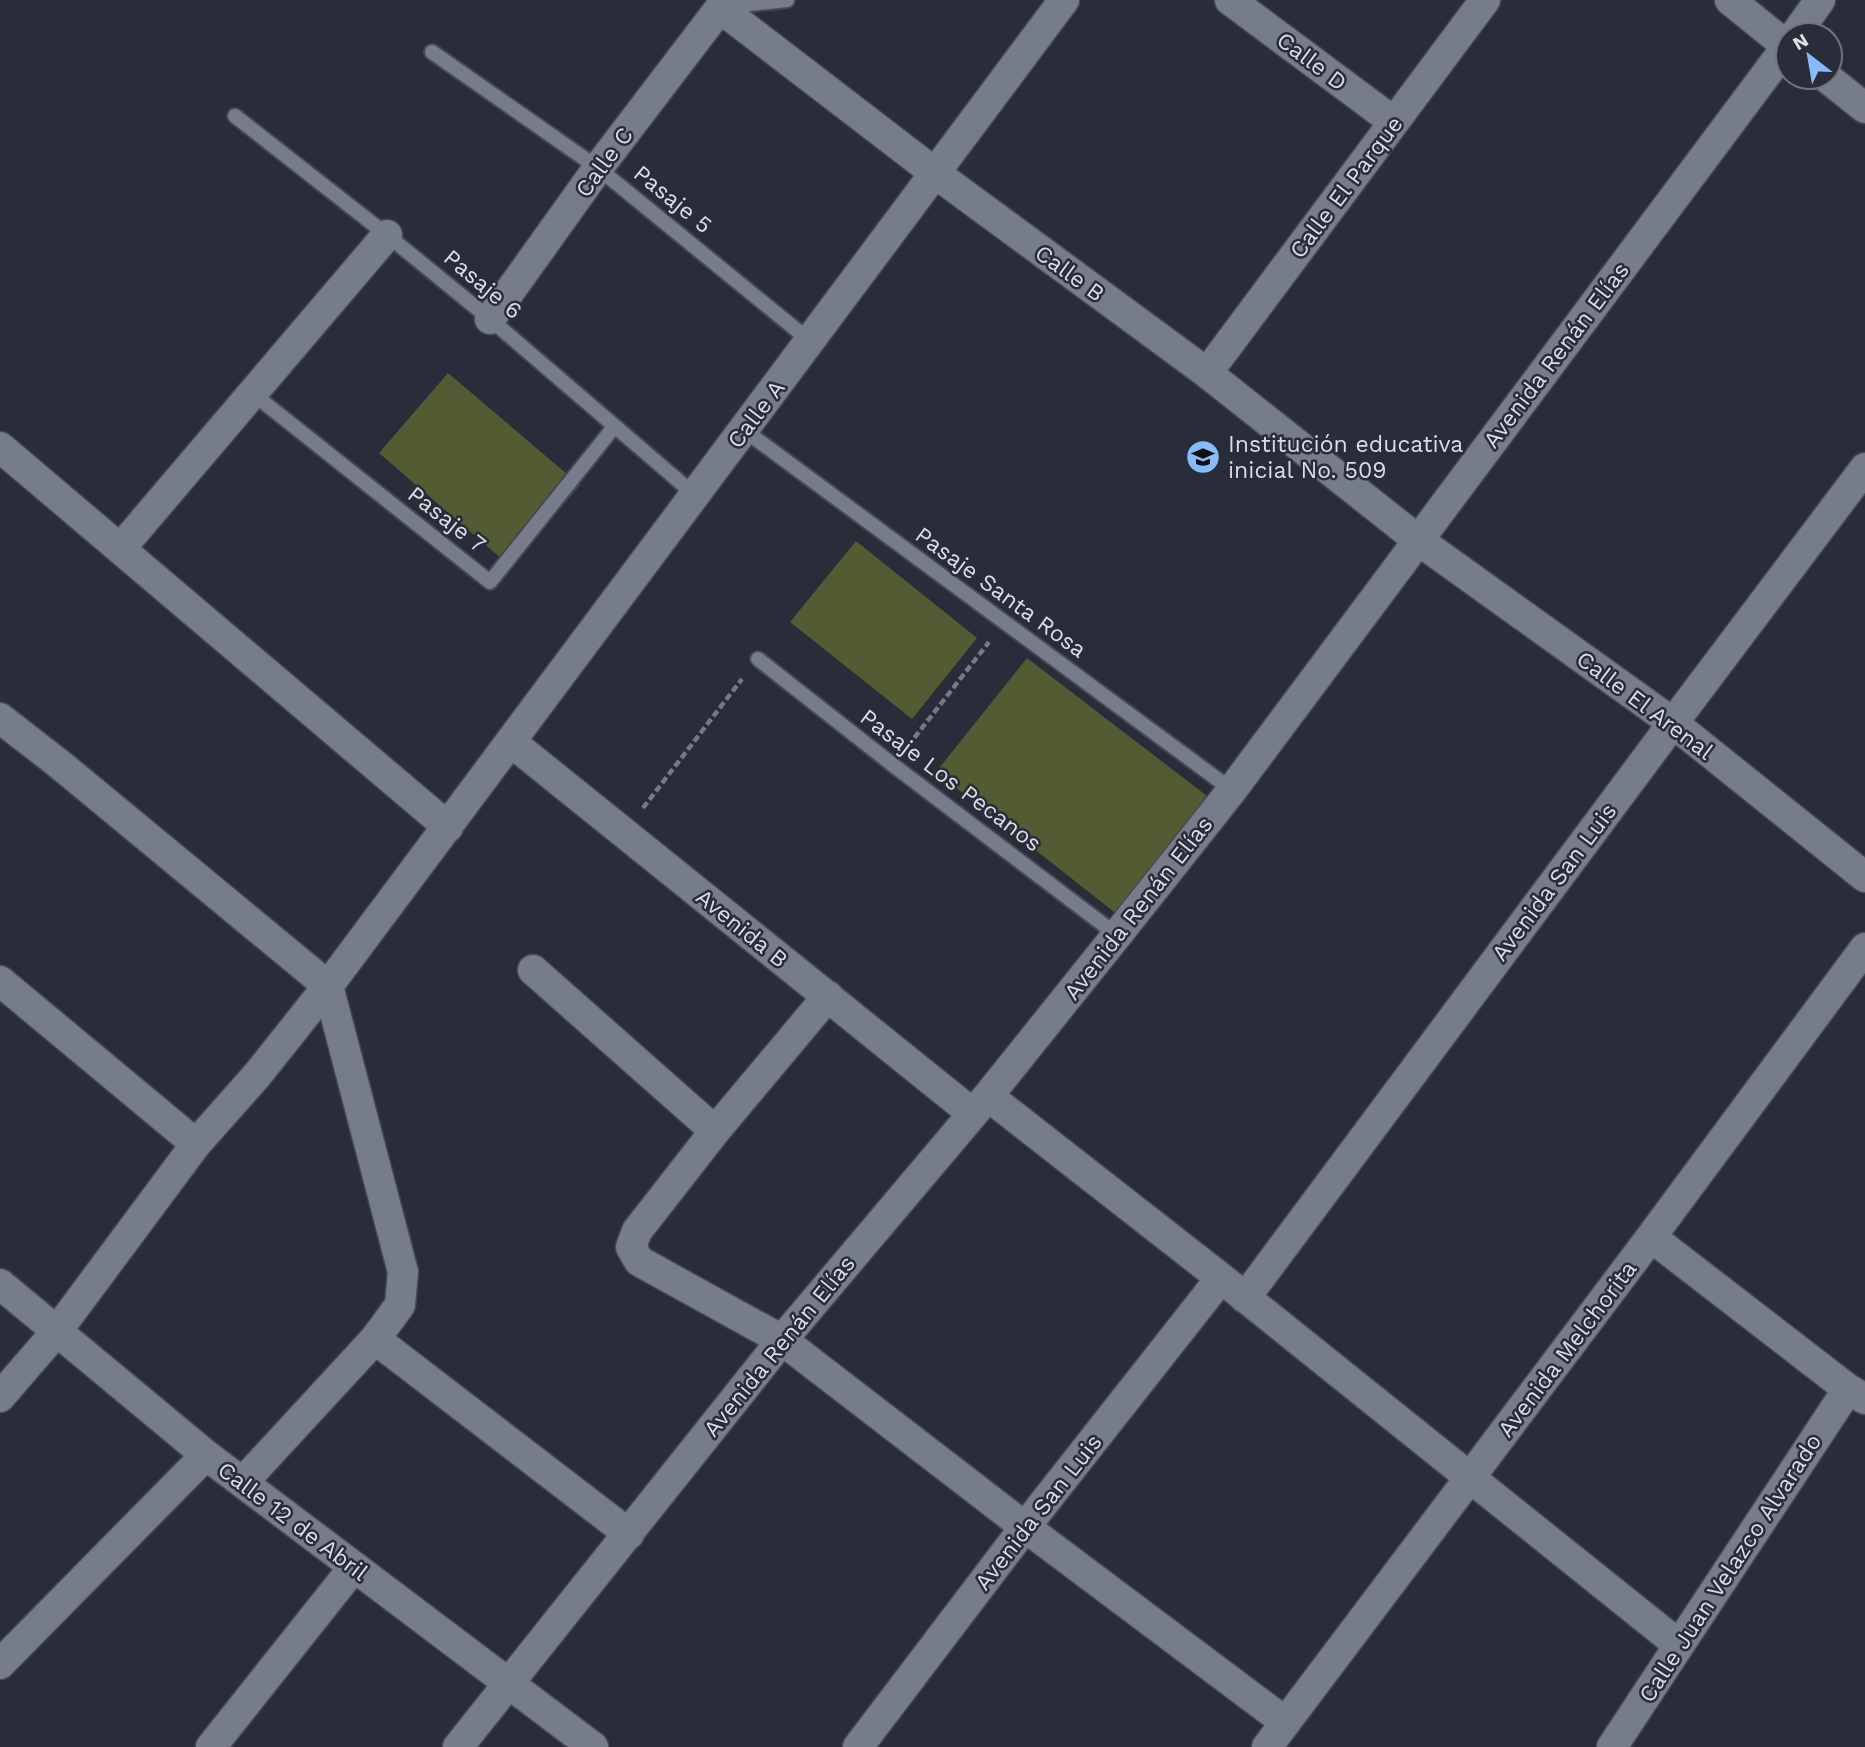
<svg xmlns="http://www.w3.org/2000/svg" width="1865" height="1747" font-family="'Work Sans',sans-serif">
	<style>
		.green { fill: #535b33 }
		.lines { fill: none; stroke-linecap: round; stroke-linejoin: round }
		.service-casing { stroke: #454953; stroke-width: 18 }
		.minor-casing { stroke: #454953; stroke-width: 33 }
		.path { stroke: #767984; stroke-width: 4.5; stroke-dasharray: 7 3.5; stroke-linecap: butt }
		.service { stroke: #777c8b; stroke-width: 14 }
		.minor { stroke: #777c8b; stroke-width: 30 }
		.labels { text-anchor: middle; stroke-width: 5; stroke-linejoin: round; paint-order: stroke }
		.street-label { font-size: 23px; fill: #dadde5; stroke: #292d39 }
		.poi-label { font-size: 23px; fill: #dadde5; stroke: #292d39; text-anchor: start }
	</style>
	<rect width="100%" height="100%" fill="#292d39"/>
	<path class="green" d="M448,373L580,485L510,566L379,453Z
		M856,541L977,638L912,719L790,622Z
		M1027,658L1211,799L1118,915L936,772Z"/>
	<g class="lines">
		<g class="service-casing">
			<path id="service" d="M723,7L787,0
				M432,52L598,168L810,341
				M235,116L387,235L490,319L695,495
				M252,393L490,582L614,427
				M744,430L1232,790
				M758,659L893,765L1117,935"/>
		</g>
		<g class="minor-casing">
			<path id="minor" d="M1230,0L1394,122
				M1730,0L1788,47
				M1795,35L1820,0
				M1826,77L1865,108
				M490,319L598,168L720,8L935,173L1207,373L1418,540L1673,723L1865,877
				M1207,373L1485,0
				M0,447L448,827
				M120,549L387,235
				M0,718L58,763L328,986L403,1272L400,1305L375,1339L243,1482
				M511,742L972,1113
				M533,970L715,1131
				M0,981L196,1144
				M828,996L715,1131L637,1231L631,1247L639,1261L782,1340L1025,1527L1285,1722
				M988,1096L1221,1278L1679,1645
				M1651,1237L1848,1389L1865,1399
				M0,1284L206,1455L593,1747
				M1245,1298L1673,723L1865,468
				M375,1339L629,1534
				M0,1397L57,1331L196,1144L258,1074L328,986L1064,0
				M0,1664L206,1455
				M211,1747L354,1567
				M458,1747L782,1340L988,1096L1117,935L1232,790L1788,45
				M858,1747L1025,1527L1221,1278
				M1267,1747L1651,1237L1865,948
				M1612,1747L1848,1389"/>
		</g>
		<path class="path" d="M908,746L989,642
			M643,808L742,679"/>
		<use href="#service" class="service"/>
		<use href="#minor" class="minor"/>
	</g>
	<defs>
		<g id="school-disc" transform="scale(1.75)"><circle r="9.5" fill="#87bbfb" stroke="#292d39"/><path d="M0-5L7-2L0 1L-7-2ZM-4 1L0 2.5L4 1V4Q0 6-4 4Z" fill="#111"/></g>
	</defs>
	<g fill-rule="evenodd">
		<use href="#school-disc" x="1203" y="457"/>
	</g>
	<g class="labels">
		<g class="street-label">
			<text transform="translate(1312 61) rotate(37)" y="8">Calle D</text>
			<text transform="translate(604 162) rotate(-54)" y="8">Calle C</text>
			<text transform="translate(1346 187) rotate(-53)" y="8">Calle El Parque</text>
			<text transform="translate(673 199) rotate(39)" y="8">Pasaje 5</text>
			<text transform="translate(1070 273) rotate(36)" y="8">Calle B</text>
			<text transform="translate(483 284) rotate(40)" y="8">Pasaje 6</text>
			<text transform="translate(1556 355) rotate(-53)" y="8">Avenida Renán Elías</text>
			<text transform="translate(756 414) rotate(-53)" y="8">Calle A</text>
			<text transform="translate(447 519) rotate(38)" y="8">Pasaje 7</text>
			<text transform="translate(1001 592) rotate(36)" y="8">Pasaje Santa Rosa</text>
			<text transform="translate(1645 705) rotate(37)" y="8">Calle El Arenal</text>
			<text transform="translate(951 780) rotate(37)" y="8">Pasaje Los Pecanos</text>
			<text transform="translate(1554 882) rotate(-53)" y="8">Avenida San Luis</text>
			<text transform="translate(1138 908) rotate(-52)" y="8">Avenida Renán Elías</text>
			<text transform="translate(742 928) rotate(39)" y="8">Avenida B</text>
			<text transform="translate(779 1346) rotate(-51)" y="8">Avenida Renán Elías</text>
			<text transform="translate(1567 1349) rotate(-53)" y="8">Avenida Melchorita</text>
			<text transform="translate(1038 1512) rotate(-52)" y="8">Avenida San Luis</text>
			<text transform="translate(293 1521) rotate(37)" y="8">Calle 12 de Abril</text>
			<text transform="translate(1730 1568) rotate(-57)" y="8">Calle Juan Velazco Alvarado</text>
		</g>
		<g class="poi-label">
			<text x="1228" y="452">Institución educativa<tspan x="1228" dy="26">inicial No. 509</tspan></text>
		</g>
	</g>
	<g transform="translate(1809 56) rotate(329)"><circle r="33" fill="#292d39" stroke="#70737e" stroke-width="2"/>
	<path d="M0-5L12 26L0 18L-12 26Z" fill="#87bbfb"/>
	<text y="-10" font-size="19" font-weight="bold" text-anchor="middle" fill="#dadde5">N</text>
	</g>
</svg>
